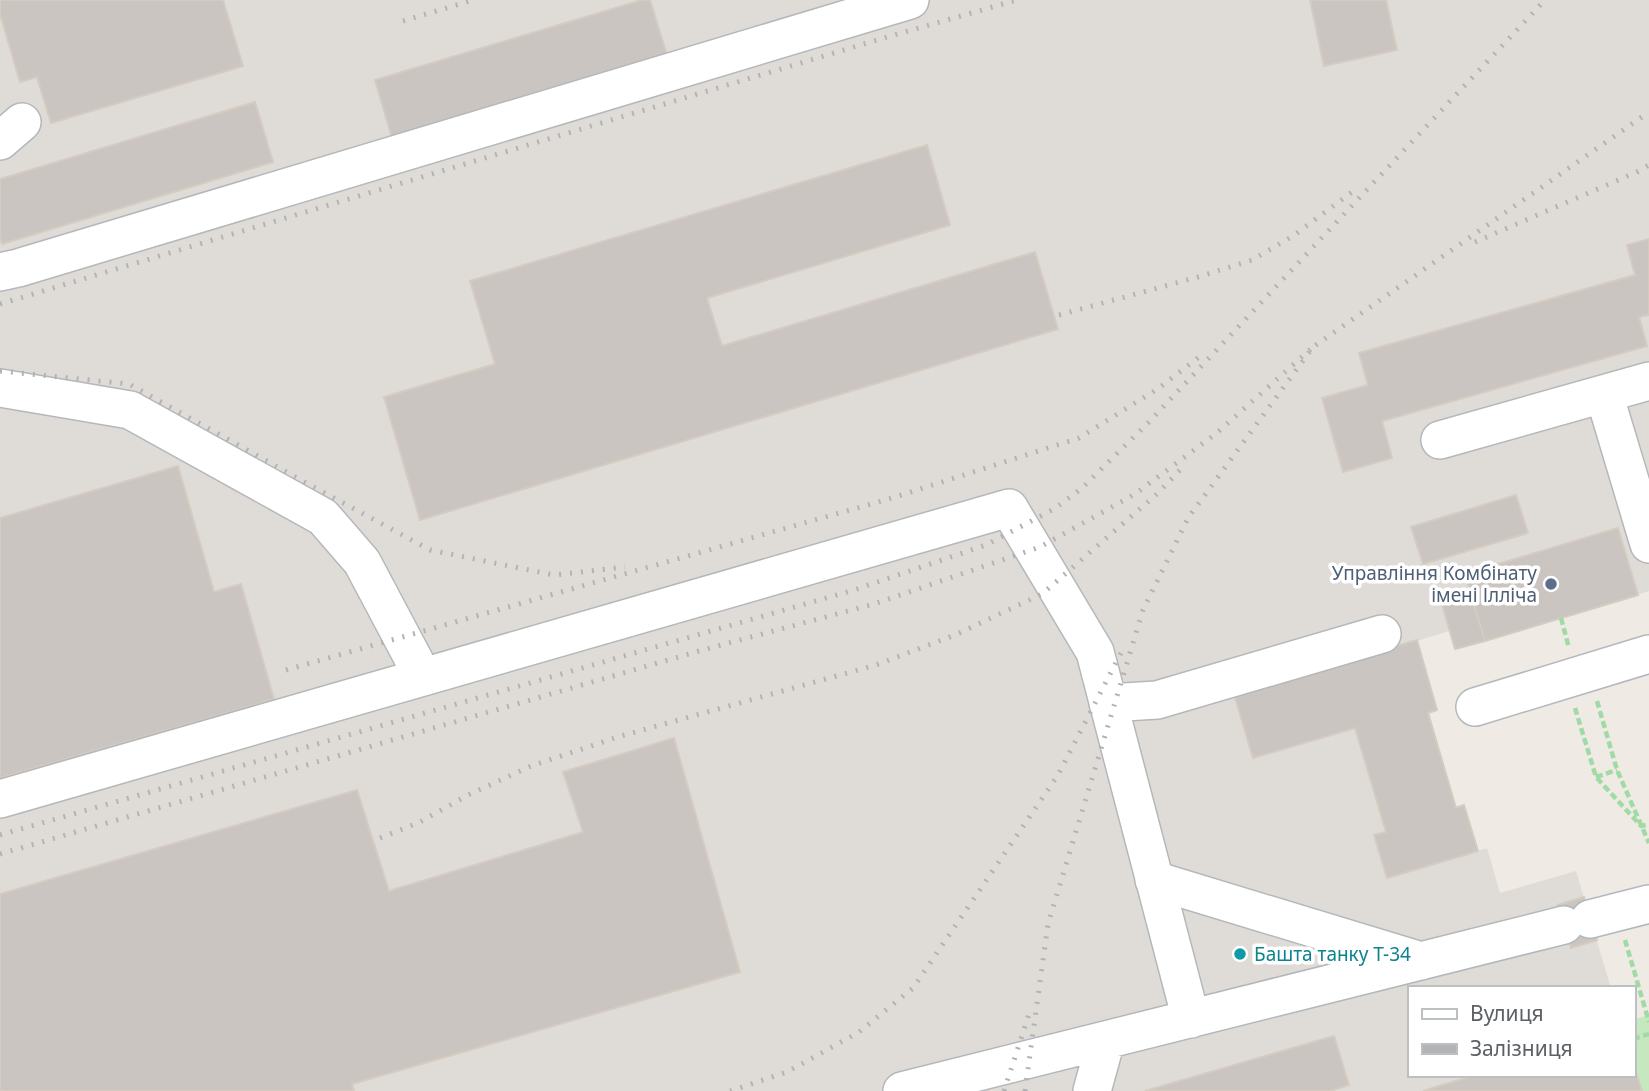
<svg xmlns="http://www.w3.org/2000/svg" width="1649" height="1091" font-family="'Noto Sans',sans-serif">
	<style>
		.industrial { fill: #dfdcd8 }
		.green { fill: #c5e8be }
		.building { fill: #cac5c0; stroke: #d4cbc1; stroke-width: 2 }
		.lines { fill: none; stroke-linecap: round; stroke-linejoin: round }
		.minor-casing { stroke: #b4b8bb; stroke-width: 40 }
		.path { stroke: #a0dba5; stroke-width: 4.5; stroke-dasharray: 7 3.5; stroke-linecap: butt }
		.minor { stroke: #fff; stroke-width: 37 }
		.rail { stroke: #b2b3b4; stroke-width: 5; stroke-dasharray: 2 9; stroke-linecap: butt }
		.service-dot { fill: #5c6f8a; stroke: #fff; stroke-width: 2.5 }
		.culture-dot { fill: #0f9aa8; stroke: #fff; stroke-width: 2.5 }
		.labels { text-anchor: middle; stroke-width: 7; stroke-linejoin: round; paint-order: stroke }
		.service-label { font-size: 19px; fill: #4e5e75; stroke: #fff; text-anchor: end }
		.culture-label { font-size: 19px; fill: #0d838f; stroke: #fff; text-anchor: start }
	</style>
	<rect width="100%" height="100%" fill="#efeae3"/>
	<path class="industrial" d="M0,0H1649V591L1455,649L1449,631L1417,641L1437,710L1429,713L1456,807L1464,805L1478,851L1487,848L1500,893L1576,871L1611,988H1409V1075H1633V1063L1642,1091H0Z"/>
	<path class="green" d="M1649,1015V1091H1642L1633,1063V1020Z"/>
	<path class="building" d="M0,0H223L243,66L51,123L37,77L20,82L0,14Z
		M642,0H650L667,55L392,138L375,80Z
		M1310,0H1386L1397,50L1324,66Z
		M255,102L273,162L2,244L0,236V179Z
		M927,145L950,225L707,298L722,346L1035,252L1058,329L420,520L384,397L495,364L470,281Z
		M1649,239V315L1639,317L1647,346L1382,421L1392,458L1343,472L1322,398L1368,385L1359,353L1635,275L1627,245Z
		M178,466L214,592L241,584L274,699L0,778V518Z
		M1516,495L1528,533L1423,564L1411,527Z
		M1618,528L1638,595L1485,641L1465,574Z
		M1471,596L1485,641L1455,649L1442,604Z
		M1417,640L1437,710L1428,713L1456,808L1464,805L1478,851L1387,878L1374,835L1386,832L1355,728L1253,758L1234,694Z
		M674,738L740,972L352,1084L354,1091H0V894L357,790L389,891L583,832L563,772Z
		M1584,897L1597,940L1571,948L1558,905Z
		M1334,1036L1349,1085L1330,1091H1145Z
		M1633,1063L1642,1091H1423L1475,1075H1633Z"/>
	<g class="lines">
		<g class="minor-casing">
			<path id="minor" d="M0,141L22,122
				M0,272L18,268L910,0
				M0,388L130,410L323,517L362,562L423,677
				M1604,394L1649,544
				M1440,440L1649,381
				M1108,703L1157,700L1382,634
				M1475,707L1649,654
				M0,799L1009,508L1095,652L1191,1019
				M1154,880L1421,961
				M1590,919L1649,904
				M902,1091L1564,925
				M1092,1091L1106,1040"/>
		</g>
		<path class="path" d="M1561,618L1569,648
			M1597,701L1617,770L1649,843
			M1575,708L1596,777L1641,826L1649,824
			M1596,777L1617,770
			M1625,940L1649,1022
			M1633,1039L1649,1034"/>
		<use href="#minor" class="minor"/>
		<path class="rail" d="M403,21L473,0
			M1475,242L1637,172L1649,165
			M0,304L887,37L1017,0
			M1059,315L1198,277L1252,260L1293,236L1356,189
			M0,371L129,384L299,479L430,550L554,575L625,567
			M286,670L889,499L1079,438L1159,388L1199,357
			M0,835L854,590L986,545L1054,509L1081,489L1148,423L1545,0
			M380,838L420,822L468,795L531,766L621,736L876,665L955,635L1042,594L1157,494L1181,469
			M0,854L699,651L874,604L1040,547L1135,494L1218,432L1313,347
			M730,1091L787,1072L859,1032L913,988L1058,775L1125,645
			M1004,1091L1029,1014
			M1025,1091L1048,924L1143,610L1188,518L1313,347L1649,112"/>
	</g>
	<circle class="service-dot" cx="1551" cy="584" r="7"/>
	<circle class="culture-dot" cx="1240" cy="954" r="7"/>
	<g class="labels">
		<g class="service-label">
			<text x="1537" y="580">Управління Комбінату<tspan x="1537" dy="22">імені Ілліча</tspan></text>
		</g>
		<g class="culture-label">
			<text x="1254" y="961">Башта танку Т-34</text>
		</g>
	</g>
	<rect x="1408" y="986" width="228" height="91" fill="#ffffff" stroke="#bdc0c1" stroke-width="2"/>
	<rect x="1422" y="1009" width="35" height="10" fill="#ffffff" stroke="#bdc0c1" stroke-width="2"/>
	<text x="1470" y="1021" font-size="21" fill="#5b6165">Вулиця</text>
	<rect x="1422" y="1044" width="35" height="10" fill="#b2b3b4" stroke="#bdc0c1" stroke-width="2"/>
	<text x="1470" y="1056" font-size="21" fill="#5b6165">Залізниця</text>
</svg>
